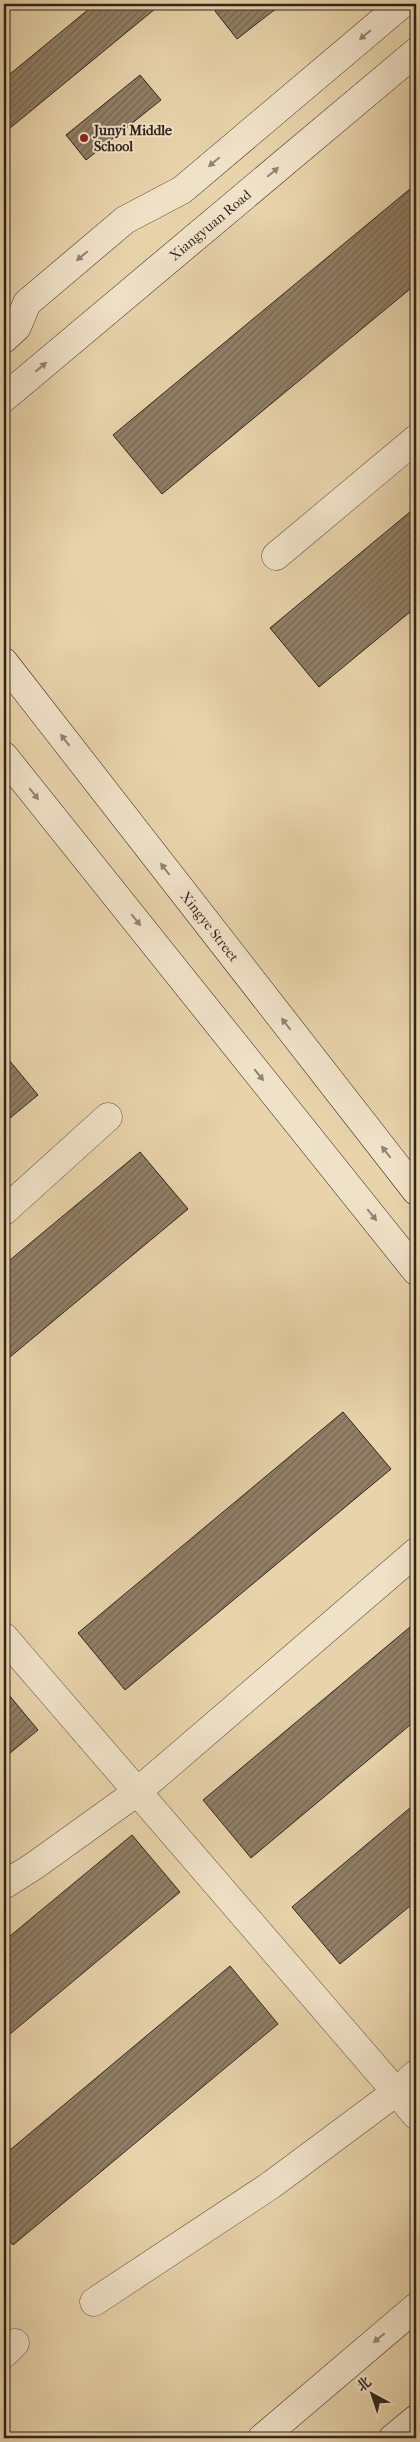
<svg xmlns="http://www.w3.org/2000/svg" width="420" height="2442" font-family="'IM FELL French Canon','Noto Serif SC',serif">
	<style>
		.building { fill: url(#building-hatch); stroke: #30241b }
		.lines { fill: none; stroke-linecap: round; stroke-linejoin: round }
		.street-casing { stroke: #5e503f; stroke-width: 29 }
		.secondary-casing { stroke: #30241b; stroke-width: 29 }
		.street { stroke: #f0e2c8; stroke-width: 28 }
		.secondary { stroke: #f0e2c8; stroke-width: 28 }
		.oneway { fill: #908372 }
		.poi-dot { fill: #8f2418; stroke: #f0e2c8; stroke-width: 2 }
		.labels { text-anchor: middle; stroke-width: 4; stroke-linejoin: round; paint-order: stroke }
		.poi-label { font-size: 14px; font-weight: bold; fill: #30241b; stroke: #f0e2c8; text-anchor: start }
		.street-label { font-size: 14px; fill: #30241b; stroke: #f0e2c8 }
	</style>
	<defs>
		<pattern id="building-hatch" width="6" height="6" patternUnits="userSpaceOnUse" patternTransform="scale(1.25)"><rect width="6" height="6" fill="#907f66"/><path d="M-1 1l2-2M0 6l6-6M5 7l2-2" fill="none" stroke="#766853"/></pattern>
	</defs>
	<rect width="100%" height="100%" fill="#e8d3ab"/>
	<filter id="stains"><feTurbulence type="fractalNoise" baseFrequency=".004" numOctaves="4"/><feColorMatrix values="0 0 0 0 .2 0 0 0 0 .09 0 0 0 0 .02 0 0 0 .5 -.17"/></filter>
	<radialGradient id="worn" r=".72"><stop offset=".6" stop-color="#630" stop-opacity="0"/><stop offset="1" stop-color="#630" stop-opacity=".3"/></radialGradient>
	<path class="building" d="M95,4H161L4,133V79Z
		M225,4H282L237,39L215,11Z
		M140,75L161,100L86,160L66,135Z
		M416,184V284L162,494L113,435Z
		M416,507V607L319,687L270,628Z
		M4,1054L38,1095L4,1123Z
		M140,1152L188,1209L4,1362V1265Z
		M343,1412L391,1469L125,1690L78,1633Z
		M416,1622V1720L251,1858L203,1800Z
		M4,1689L38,1730L4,1758Z
		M416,1803V1901L340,1964L292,1907Z
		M132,1835L180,1892L4,2039V1941Z
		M230,1966L278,2024L13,2245L4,2234V2155Z"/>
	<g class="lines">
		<g class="street-casing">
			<path id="street" d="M276,556L416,439
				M4,1211L108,1117
				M4,1637L416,2115
				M4,1885L34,1866L137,1792L416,1552
				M94,2302L271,2185L396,2092L416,2074
				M4,2354L15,2343"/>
		</g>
		<g class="secondary-casing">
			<g id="secondary">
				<path d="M4,339L17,327L27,303L125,220L182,190L402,4"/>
				<path id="s1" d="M4,398L416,52"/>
				<path id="s2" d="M4,662L416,1191"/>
				<path d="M4,756L416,1271"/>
				<path d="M262,2438L416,2307"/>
				<path d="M393,2438L416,2419"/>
			</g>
		</g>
		<use href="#street" class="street"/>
		<use href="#secondary" class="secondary"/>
	</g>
	<defs><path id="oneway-solid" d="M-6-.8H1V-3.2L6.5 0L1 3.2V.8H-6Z" transform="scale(1.25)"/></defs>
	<g class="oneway">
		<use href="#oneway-solid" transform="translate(365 35) rotate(140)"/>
		<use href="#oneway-solid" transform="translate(214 162) rotate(140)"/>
		<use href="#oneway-solid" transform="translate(273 172) rotate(-40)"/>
		<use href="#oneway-solid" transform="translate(82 256) rotate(140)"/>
		<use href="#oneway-solid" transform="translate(41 367) rotate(-40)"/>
		<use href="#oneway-solid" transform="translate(65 740) rotate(-128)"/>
		<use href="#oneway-solid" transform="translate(34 794) rotate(51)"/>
		<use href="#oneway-solid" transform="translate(165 869) rotate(-128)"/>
		<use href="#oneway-solid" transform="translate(136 920) rotate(51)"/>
		<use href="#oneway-solid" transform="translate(286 1024) rotate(-128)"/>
		<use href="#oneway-solid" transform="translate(259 1075) rotate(51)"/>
		<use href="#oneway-solid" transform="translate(386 1152) rotate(-128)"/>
		<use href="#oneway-solid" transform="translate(372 1215) rotate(51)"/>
		<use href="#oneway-solid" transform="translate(379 2338) rotate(140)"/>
	</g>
	<circle class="poi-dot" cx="84" cy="138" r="5"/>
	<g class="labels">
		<g class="poi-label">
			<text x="94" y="135">Junyi Middle<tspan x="94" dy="16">School</tspan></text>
		</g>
		<g class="street-label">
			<text dy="5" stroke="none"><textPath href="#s1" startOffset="269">Xiangyuan Road</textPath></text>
			<text dy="5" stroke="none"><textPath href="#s2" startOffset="335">Xingye Street</textPath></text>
		</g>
	</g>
	<rect width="420" height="2442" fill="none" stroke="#e8d3ab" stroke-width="20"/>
	<rect x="5" y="5" width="410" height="2432" fill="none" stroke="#30241b" stroke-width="2.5"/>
	<rect x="10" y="10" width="400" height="2422" fill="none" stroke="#30241b"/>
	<g transform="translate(372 2394) rotate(320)" stroke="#f0e2c8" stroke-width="4" paint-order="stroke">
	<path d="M0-4L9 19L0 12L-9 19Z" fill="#30241b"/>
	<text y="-8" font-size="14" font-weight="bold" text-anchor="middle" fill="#30241b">北</text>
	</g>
	<rect width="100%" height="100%" filter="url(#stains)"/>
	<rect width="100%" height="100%" fill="url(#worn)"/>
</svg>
